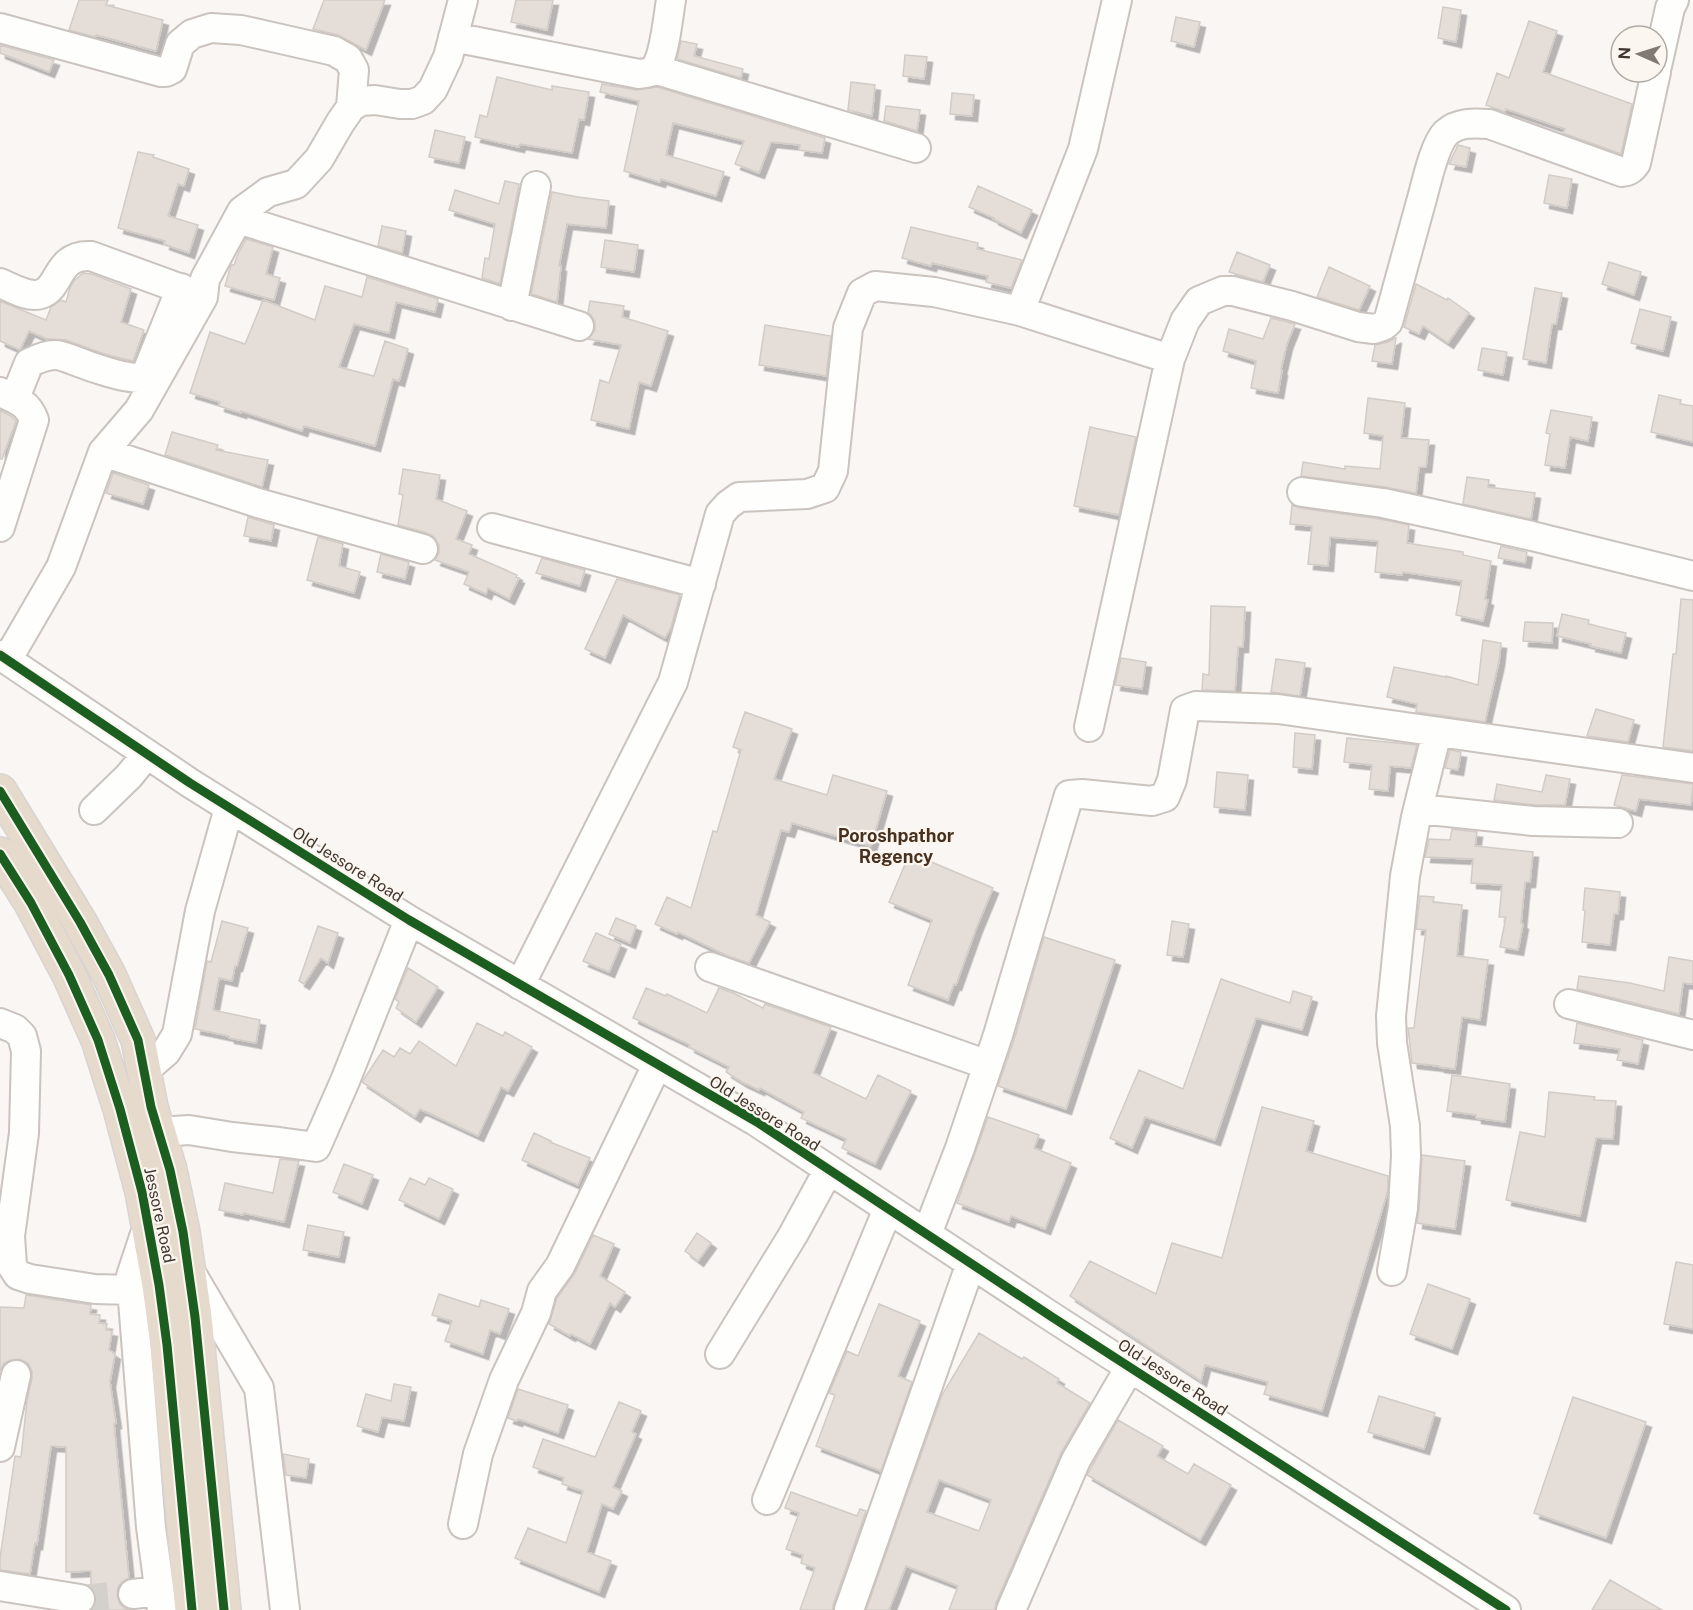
<svg xmlns="http://www.w3.org/2000/svg" width="1693" height="1610" font-family="'Public Sans',sans-serif">
	<style>
		.building { fill: #e5ddd7; stroke: #d2ccc7; stroke-width: 1.5; fill-rule: evenodd; filter: url(#shadow) }
		.lines { fill: none; stroke-linecap: round; stroke-linejoin: round }
		.minor-tunnel { stroke: #d4d0cc; stroke-width: 28; stroke-dasharray: 28 14; stroke-linecap: butt }
		.minor-casing { stroke: #cac3be; stroke-width: 32 }
		.highway-casing { stroke: #d7d4d1; stroke-width: 36 }
		.minor { stroke: #fefefd; stroke-width: 28 }
		.highway { stroke: #e6dacd; stroke-width: 33 }
		.cycleway-casing { stroke: #fcf6f1; stroke-width: 13 }
		.cycleway { stroke: #1b5e20; stroke-width: 9 }
		.labels { text-anchor: middle; stroke-width: 4.5; stroke-linejoin: round; paint-order: stroke }
		.street-label { font-size: 16px; fill: #41362d; stroke: #fcf6f1 }
		.neighbourhood-label { font-size: 18px; font-weight: bold; fill: #47301d; stroke: #fcf6f1 }
	</style>
	<defs>
		<filter id="shadow"><feDropShadow dx="5.5" dy="5.5" stdDeviation="0" flood-color="#0004"/></filter>
	</defs>
	<rect width="100%" height="100%" fill="#f9f6f4"/>
	<path class="building" d="M79,0H108L106,5L163,20L156,51L96,35L95,37L69,30Z
		M324,0H385L366,50L338,35L313,29Z
		M516,0H553L547,30L511,22Z
		M1443,7L1461,10L1456,42L1438,38Z
		M1176,17L1200,22L1194,47L1171,41Z
		M1529,21L1557,31L1543,72L1632,104L1621,154L1563,133L1565,129L1506,109L1505,112L1486,105L1497,73L1509,78Z
		M681,41L697,44L694,56L743,69L741,78L677,59Z
		M0,45L54,60L49,72L0,53Z
		M905,55L927,57L924,79L903,76Z
		M497,77L552,90V86L589,92L584,120L579,119L572,153L520,144L519,147L475,137L480,115L487,117Z
		M851,82L875,85L872,116L848,110Z
		M602,84L636,90L657,87L825,138L822,153L799,150L800,145L771,142L759,173L735,164L744,141L673,123L666,155L724,172L716,196L661,179L660,182L624,171L639,101L600,92Z
		M952,93L974,95L972,116L950,114Z
		M886,106L920,110L917,131L884,121Z
		M435,130L465,137L459,163L429,157Z
		M1458,145L1470,148L1466,167L1449,164Z
		M138,152L154,155L153,157L189,169L184,186L178,184L168,216L198,225L189,253L164,244L165,241L118,228Z
		M1549,175L1572,179L1567,208L1544,203Z
		M505,181L519,184L500,284L482,278L485,258L489,259L495,224L449,210L455,190L499,204Z
		M978,186L1032,210L1021,233L993,219L994,218L969,207Z
		M552,192L578,197L609,201L606,228L567,224L559,266H561L557,302L531,294Z
		M382,226L406,231L402,253L378,246Z
		M911,227L978,243L977,249L1022,260L1011,288L986,282L988,276L932,263L931,266L902,258Z
		M246,239L273,247L266,274L280,278L274,300L225,286L231,265H234L238,254Z
		M605,240L638,245L634,272L601,267Z
		M1237,252L1270,265L1263,282L1229,272Z
		M1609,262L1641,272L1634,295L1602,284Z
		M1329,267L1370,286L1359,310L1317,297Z
		M83,273L92,274L131,289L121,322L144,330L133,361L104,354L66,340L47,339L29,331L20,350L0,341V301L46,320L51,307L61,300L66,302L70,288L74,281Z
		M367,277L438,299L435,312L396,302L389,333L354,324L339,367L374,376L385,341L408,349L399,381L393,379L375,446L304,426L302,431L241,411V413L219,406L220,402L190,393L210,332L245,344L263,300L315,320L325,286L362,297Z
		M1416,284L1447,300L1448,298L1469,313L1448,343L1423,326L1419,334L1404,327Z
		M1535,288L1562,293L1556,324H1552L1546,363L1523,359Z
		M590,301L624,306L622,317L668,331L651,386L639,382L629,429L591,420L600,380L609,383L621,345L588,339L595,330V322L591,315L588,313Z
		M1640,309L1671,317L1663,351L1631,343Z
		M1271,318L1295,324L1287,344L1281,369L1282,370L1278,393L1251,388L1256,361L1223,351L1229,329L1263,339Z
		M765,325L831,336L826,376L759,365Z
		M1395,338H1396L1392,364L1372,361L1375,345L1388,342Z
		M1482,348L1507,352L1503,375L1478,370Z
		M1659,395L1681,400L1680,404L1693,406V442L1651,432Z
		M1368,398L1405,403L1401,438L1429,440L1426,467H1419L1416,493L1385,487L1301,476L1303,462L1345,469V466L1380,469L1383,436L1364,433Z
		M0,410L11,416L16,421L2,459H0Z
		M1551,410L1592,417L1588,441L1570,437L1565,468L1545,465L1550,434L1546,433Z
		M1090,427L1136,437L1119,515L1074,506Z
		M172,432L218,445L216,450L268,460L262,487L165,455Z
		M403,469L440,475L436,499L467,511L456,539L472,545L469,554L517,575L516,577L519,578L509,599L488,588L486,594L464,584L469,572L435,560L439,553V545L434,537L427,533L398,525L403,495L399,494Z
		M113,473L149,485L143,504L106,493Z
		M1467,477L1489,480L1488,487L1535,493L1531,519L1463,504Z
		M1292,505L1300,508L1380,519L1409,525L1407,543L1463,552V555L1491,561L1485,599L1488,600L1483,621L1456,615L1462,581L1403,572L1402,575L1375,572L1378,541L1330,537L1328,566L1308,564L1312,526L1290,524Z
		M248,517L274,525L271,541L244,536Z
		M318,537L343,544L339,566L360,572L354,593L307,580Z
		M1501,546L1527,552L1525,563L1498,558Z
		M381,554L409,562L405,579L377,572Z
		M542,558L585,570L580,586L536,573Z
		M617,579L680,595L671,627L665,638L623,615L605,658L585,649Z
		M1681,599L1693,600V751L1663,747L1673,654H1676Z
		M1211,606L1245,607L1243,647H1238L1235,691L1202,690L1203,674L1209,675Z
		M1562,614L1589,620L1588,624L1626,633L1621,653L1590,646L1591,644L1557,636Z
		M1525,622L1553,623L1552,643L1523,641Z
		M1483,640L1501,643L1499,661L1485,722L1416,712L1417,704L1387,697L1394,667L1446,677V676L1478,685Z
		M1121,658L1146,662L1142,689L1115,685Z
		M1276,659L1305,663L1300,696L1271,692Z
		M1596,709L1634,720L1628,742L1587,736Z
		M745,712L792,729L774,779L827,795L833,775L887,791L871,846L792,823L789,832L781,830L756,915L770,922L749,963L728,956L678,932L677,934L655,924L667,897L691,908L713,831L717,832L741,750L733,747Z
		M1295,733L1315,735L1312,769L1293,767Z
		M1347,738L1417,745L1411,768L1390,766L1388,791L1369,789L1372,765L1344,762Z
		M1450,750L1461,752L1458,770L1445,768Z
		M1217,772L1248,775L1245,810L1214,807Z
		M1546,775L1570,779L1565,805H1534L1494,800L1497,784L1542,792Z
		M1622,775L1693,784L1691,805L1639,799L1636,811L1614,805Z
		M1452,829L1477,832L1475,846L1533,852L1530,882H1525L1521,923L1523,924L1518,950L1500,947L1506,917H1499L1502,885L1471,883L1473,859L1425,857L1429,839L1450,840Z
		M910,853L993,888L976,929L956,985L954,984L948,1000L908,985L932,920L889,902Z
		M1585,888L1620,892L1618,914H1614L1610,945L1582,942L1585,911L1583,910Z
		M1420,896L1434,897L1433,902L1462,905L1457,956L1488,960L1480,1020L1462,1017L1455,1069L1439,1067V1066L1412,1063L1408,1028H1414L1426,930L1416,929Z
		M616,918L636,926L630,943L609,934Z
		M222,921L248,928L237,966H235L232,981L219,978L213,1010L260,1020L256,1043L229,1038V1036L195,1029L207,961L211,962Z
		M1172,921L1189,924L1183,957L1167,955Z
		M318,926L338,933L328,963L321,958L304,984L299,981Z
		M596,933L621,944L609,972L583,961Z
		M1044,937L1115,960L1066,1109L998,1086L1014,1040Z
		M1669,957L1693,961V984L1683,983L1679,1014L1577,989L1579,976L1630,983L1664,991Z
		M408,968L438,987L416,1022L396,1008L399,1002L395,999Z
		M1221,979L1290,1003L1293,991L1312,997L1302,1030L1256,1018L1215,1140L1145,1117L1132,1148L1110,1138L1139,1070L1183,1089Z
		M646,988L666,996L667,994L707,1013L719,988L733,993L763,1008L765,1004L831,1027L813,1073L866,1099L878,1075L911,1091L875,1164L842,1148L846,1139L801,1118L804,1112L760,1088L759,1090L742,1082L726,1072L729,1067L689,1047L690,1045L633,1018Z
		M477,1023L503,1036L505,1032L532,1047L508,1091L501,1087L478,1136L420,1109L415,1117L362,1082L383,1050L394,1057L400,1048L410,1054L419,1041L456,1066Z
		M1577,1023L1643,1040L1638,1064L1617,1060L1620,1049L1574,1043Z
		M1452,1075L1510,1084L1505,1122L1476,1118V1115L1447,1111Z
		M1549,1092L1595,1097L1594,1100L1616,1101L1613,1139L1596,1138L1580,1216L1506,1200L1520,1132L1545,1137Z
		M1262,1107L1314,1121L1306,1151L1388,1176V1190L1322,1411L1264,1394L1268,1382L1205,1365L1201,1381L1070,1296L1090,1261L1156,1294L1172,1243L1222,1258Z
		M988,1117L1039,1135L1034,1148L1071,1163L1045,1229L1011,1216L1009,1222L957,1203Z
		M534,1133L551,1141L550,1142L590,1158L578,1185L522,1160Z
		M1422,1155L1465,1161L1455,1229L1417,1223L1419,1209Z
		M280,1159L299,1161L284,1222L244,1213L243,1215L219,1210L225,1183L273,1193Z
		M344,1164L373,1175L362,1204L333,1192Z
		M410,1178L425,1185L429,1178L453,1189L439,1219L399,1200Z
		M308,1225L344,1232L339,1257L303,1250Z
		M697,1233L711,1243L698,1261L685,1251Z
		M593,1235L614,1244L600,1276L625,1292L615,1307L610,1303L590,1344L571,1334L570,1336L549,1324L557,1298L575,1273Z
		M1676,1262L1693,1265V1329L1664,1324Z
		M1428,1284L1470,1299L1452,1349L1410,1334Z
		M439,1294L479,1307L481,1300L509,1309L500,1334L490,1330L483,1354L445,1341L452,1321L432,1315Z
		M26,1295L91,1305L90,1314L100,1315L99,1323L107,1324L106,1330L112,1331L109,1350L115,1354L110,1382L116,1423L114,1424L129,1578L123,1581L118,1587L117,1595L120,1604L126,1609L132,1610H92L96,1601L95,1593L91,1587V1571L66,1572V1447L51,1446L37,1544L35,1543L30,1574L0,1570V1558L15,1456L21,1457L27,1400L32,1378V1371L28,1363L19,1359L11,1360L4,1363L0,1371V1307L24,1308Z
		M879,1304L920,1321L898,1376L912,1382L881,1471L816,1446L835,1395L829,1393L847,1351L858,1356Z
		M979,1333L1022,1359L1024,1357L1059,1379L1057,1383L1090,1403L1061,1453L996,1603L995,1610H949L958,1586L906,1566L889,1610H866L942,1395ZM939,1480L991,1500L979,1531L927,1512Z
		M394,1384L411,1387L404,1421L382,1417L378,1432L357,1426L366,1394L391,1401Z
		M518,1389L568,1405L558,1433L518,1419L517,1421L508,1418Z
		M1379,1396L1435,1413L1424,1449L1368,1432Z
		M1573,1397L1646,1422L1606,1538L1534,1513Z
		M619,1402L641,1411L632,1432L636,1434L613,1487L622,1491L613,1509L602,1504L587,1552L611,1561L599,1592L515,1558L528,1528L566,1543L583,1491L562,1484L564,1478L533,1467L543,1439L595,1457Z
		M1118,1420L1163,1446L1157,1456L1188,1474L1194,1464L1231,1485L1200,1540L1087,1475Z
		M283,1454L309,1459L306,1478L286,1475Z
		M791,1492L857,1516L860,1509L866,1511L833,1605V1610H800L815,1568L801,1563L803,1555L786,1549L799,1513L785,1508Z
		M1610,1580L1662,1610H1592Z"/>
	<g class="lines">
		<path class="minor-tunnel" d="M80,1599L133,1594"/>
		<g class="minor-casing">
			<path id="minor" d="M0,28L161,72H166L172,69L180,44L192,34L211,28L241,30L334,51L348,59L354,70L351,107
				M453,37L639,74C646,73 652,73 656,67C665,53 668,17 671,0
				M1657,66L1670,8L1674,0
				M654,69L916,148
				M238,219L579,326
				M0,283C12,288 28,298 41,294C61,288 56,254 91,256L198,295
				M512,306L536,186
				M1020,311L1170,359L1185,321L1199,301L1223,291H1233L1292,306L1358,327L1374,329L1383,326L1388,322C1399,282 1410,242 1421,202C1426,185 1434,145 1446,133C1458,122 1474,123 1489,124L1622,172C1629,171 1632,169 1636,163L1656,72
				M0,392C16,399 28,403 34,420L0,527
				M15,398L29,363C37,359 46,355 55,355C61,355 68,358 73,360C88,366 132,382 145,377L181,288
				M103,452L258,503L423,549
				M1302,492L1383,503L1443,516L1532,536L1693,576
				M492,528L701,584
				M0,655L190,783L409,920L757,1122L1052,1317L1506,1610
				M7,660L61,567L103,452L139,410L203,297L205,279L242,211L268,192L296,184L319,159L340,123L351,107L361,101L375,100L400,104H412L423,100L433,89L448,57L463,0
				M1089,727L1170,359
				M1419,809L1533,821L1618,823
				M94,810L129,776L147,754
				M710,967L988,1065
				M520,985L673,682L720,514L728,505L739,497L807,494L825,488L833,471L848,328L862,293L875,286L934,292L1020,311L1083,149L1117,0
				M1569,1004L1693,1035
				M0,1023L15,1029L22,1036L26,1051L24,1133L10,1236
				M144,1071L166,1052L177,1034L200,911L229,808
				M159,1132L189,1130L232,1137L279,1142L316,1147L345,1081L409,920
				M0,1225L8,1229L10,1236L12,1266L18,1275L30,1279L95,1289L132,1290
				M148,1225L131,1276L151,1527L162,1610
				M927,1234L960,1148L998,1035L1069,795L1082,794L1152,801L1165,797L1172,780L1185,710L1196,706L1278,709L1693,768
				M1392,1271L1403,1208L1406,1156L1405,1126L1392,1043L1391,1016L1405,876L1416,817L1437,732
				M191,1273L259,1388L285,1610
				M720,1354L793,1235L828,1171
				M0,1447L16,1375
				M767,1500L888,1209
				M463,1524L478,1454L504,1380L536,1313L542,1291L560,1266L657,1065
				M0,1586L80,1599
				M133,1594L159,1591
				M849,1610L971,1263
				M1011,1610L1076,1460L1130,1367"/>
		</g>
		<g class="highway-casing">
			<path id="highway" d="M0,791L80,922L109,975L138,1040L151,1107L170,1170L183,1232L195,1317L224,1610
				M0,854L31,903L69,975L98,1040L120,1109L142,1192L159,1285L167,1345L192,1610"/>
		</g>
		<use href="#minor" class="minor"/>
		<use href="#highway" class="highway"/>
		<g class="cycleway-casing">
			<path id="cycleway" d="M0,655L190,783L409,920L757,1122L1052,1317L1506,1610
				M0,791L80,922L109,975L138,1040L151,1107L170,1170L183,1232L195,1317L224,1610
				M0,854L31,903L69,975L98,1040L120,1109L142,1192L159,1285L167,1345L192,1610"/>
		</g>
		<use href="#cycleway" class="cycleway"/>
	</g>
	<g class="labels">
		<g class="street-label">
			<text transform="translate(348 864) rotate(32)" y="6">Old Jessore Road</text>
			<text transform="translate(765 1113) rotate(32)" y="6">Old Jessore Road</text>
			<text transform="translate(160 1215) rotate(78)" y="6">Jessore Road</text>
			<text transform="translate(1173 1377) rotate(33)" y="6">Old Jessore Road</text>
		</g>
		<g class="neighbourhood-label">
			<text x="896" y="842">Poroshpathor<tspan x="896" dy="21">Regency</tspan></text>
		</g>
	</g>
	<g transform="translate(1639 54) rotate(273)"><circle r="28" fill="#fcf6f1" stroke="#b1a9a3" stroke-width="1.5"/>
	<path d="M0-4.5L10 22L0 15L-10 22Z" fill="#817973"/>
	<text y="-9" font-size="16" font-weight="bold" text-anchor="middle" fill="#41362d">N</text>
	</g>
</svg>
